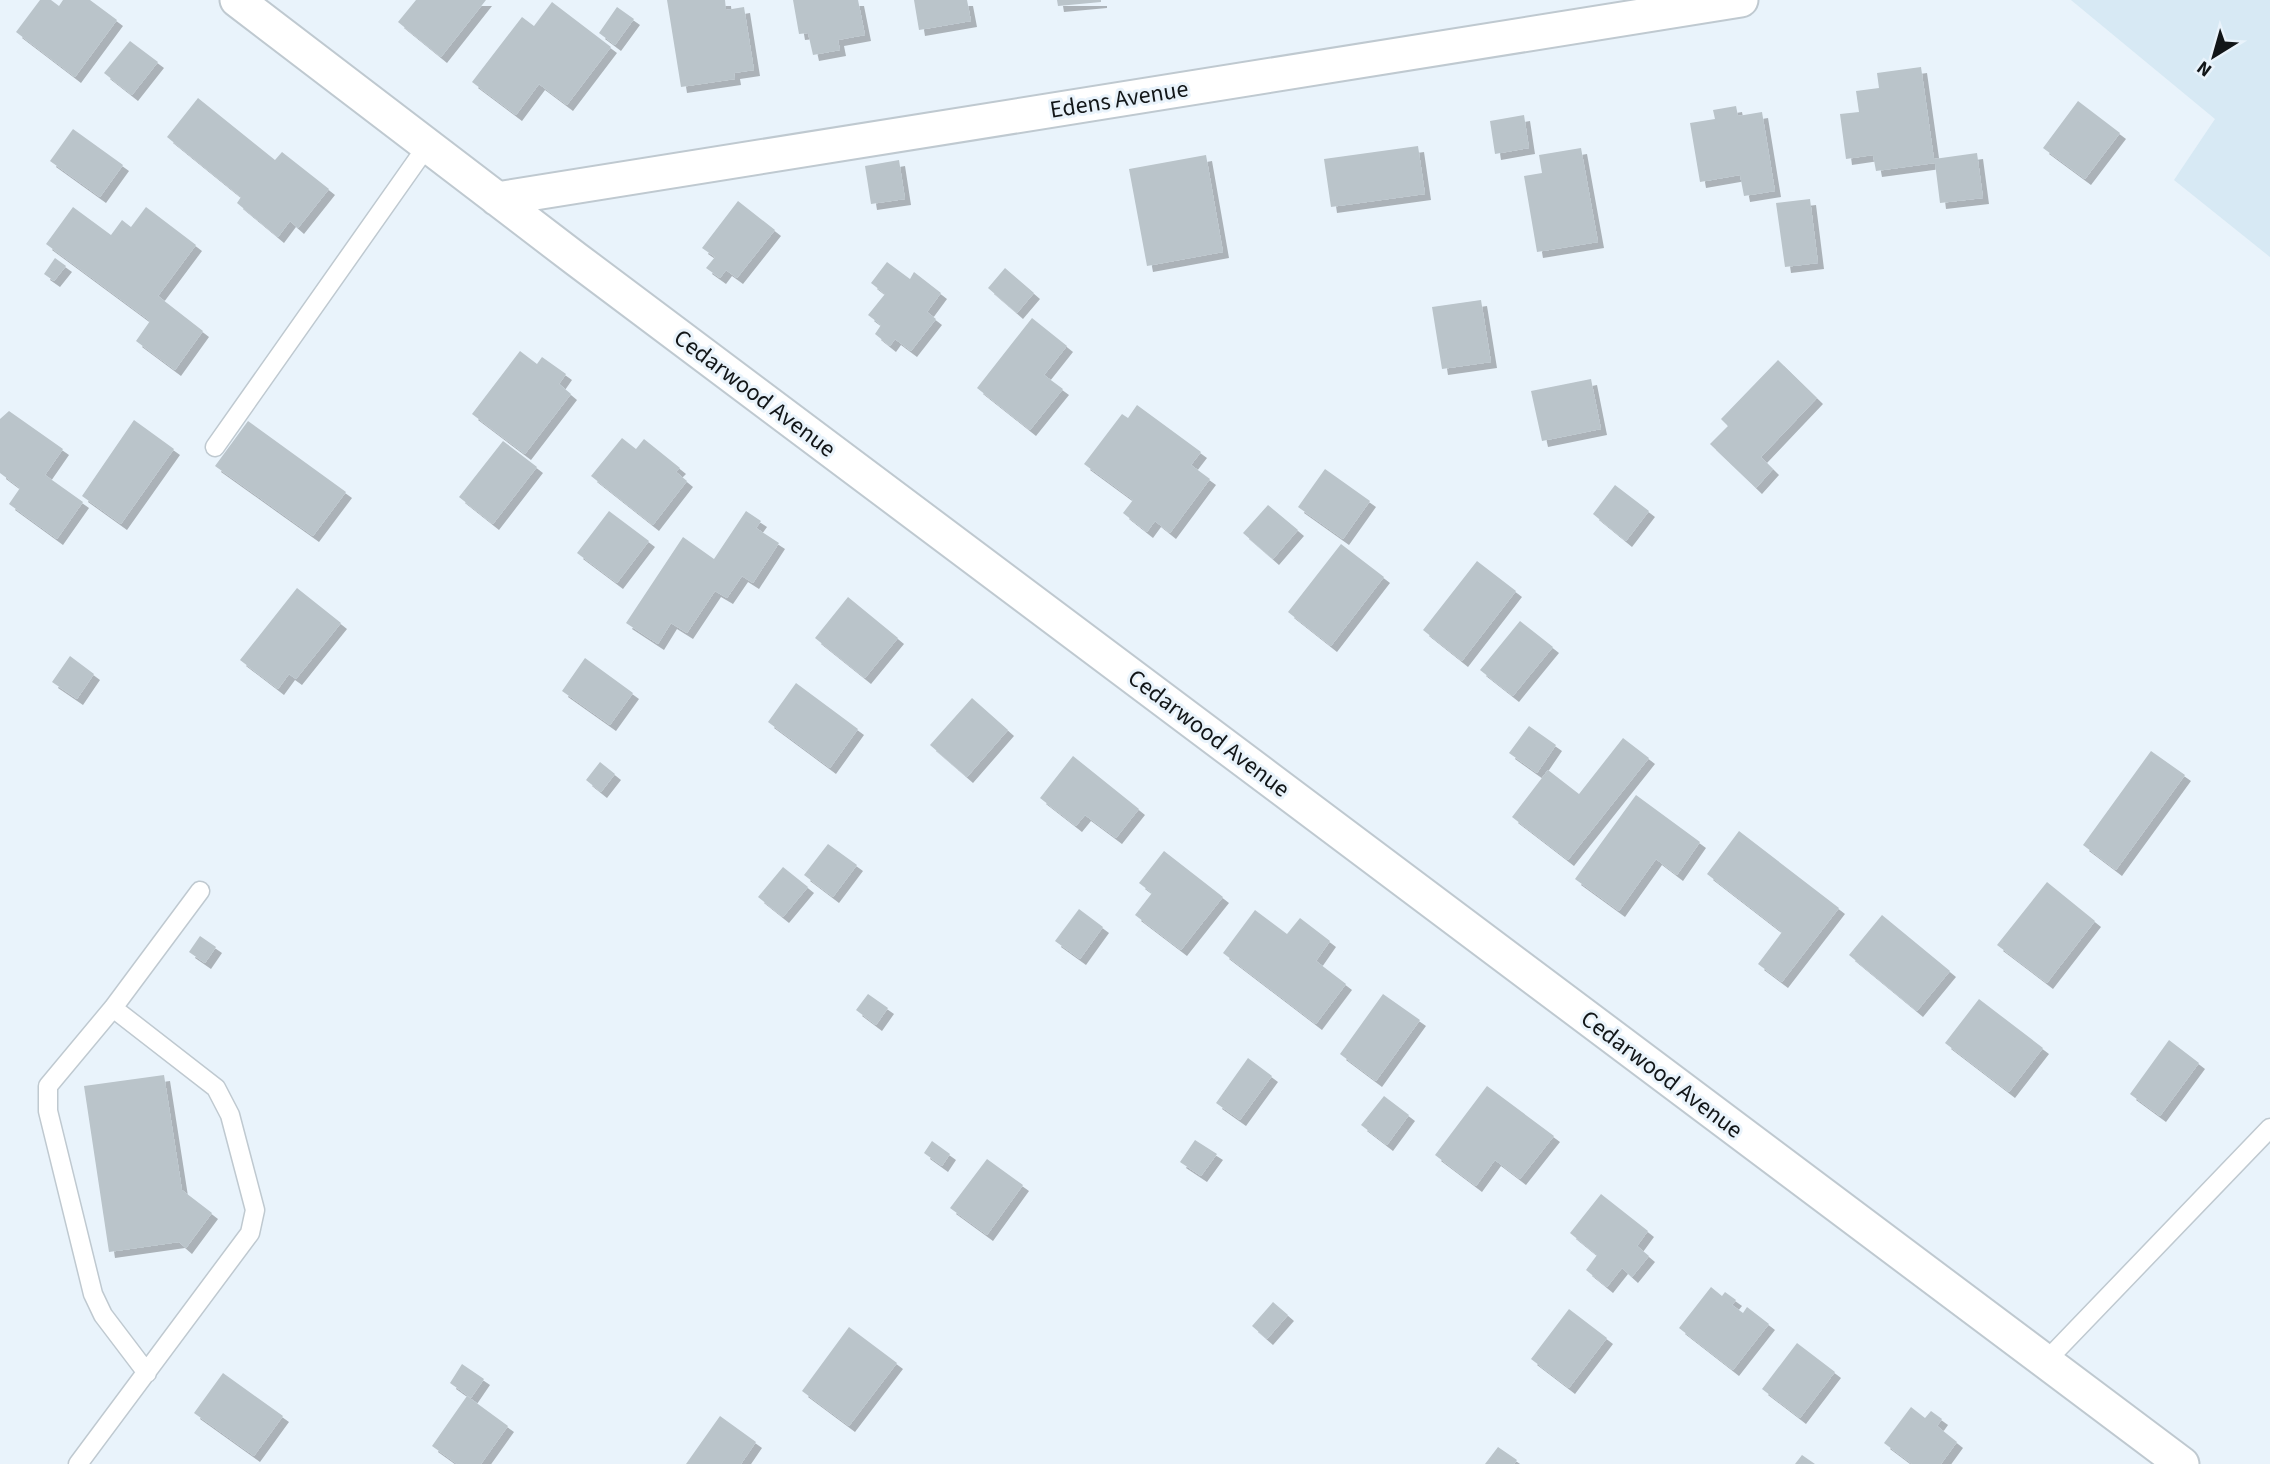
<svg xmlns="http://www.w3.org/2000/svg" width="2270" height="1464" font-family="'Source Sans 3',sans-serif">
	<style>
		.built { fill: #d7e9f4 }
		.building { fill: #bac4ca; filter: url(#shadow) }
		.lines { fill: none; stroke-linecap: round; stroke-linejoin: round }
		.lane-casing { stroke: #bfc9d0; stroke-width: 21 }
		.street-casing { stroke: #bfc9d0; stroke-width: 37 }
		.lane { stroke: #fff; stroke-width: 18 }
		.street { stroke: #fff; stroke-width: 33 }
		.labels { text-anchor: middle; stroke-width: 6; stroke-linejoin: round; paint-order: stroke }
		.street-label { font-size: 24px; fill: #121618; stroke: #e9f3fb }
	</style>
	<defs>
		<filter id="shadow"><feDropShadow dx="6" dy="6" stdDeviation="0" flood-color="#0004"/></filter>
	</defs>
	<rect width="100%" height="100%" fill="#e9f3fb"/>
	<path class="built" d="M2071,0H2270V257L2174,180L2215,119Z"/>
	<path class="building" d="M40,0H51L59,6L63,0H90L117,20L75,77L16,32Z
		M416,0H486L441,57L398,22Z
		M667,0H725L726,10L744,7L754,70L734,73L735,79L681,87Z
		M793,0H858L865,35L838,40L840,50L813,55L808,33L799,34Z
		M914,0H967L971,21L919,30Z
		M1057,0H1101V2L1058,6Z
		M552,2L611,47L567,105L539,84L516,115L472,82L522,17L534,26Z
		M617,7L634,19L615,45L599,33Z
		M130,41L158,62L132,95L104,73Z
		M1921,67L1934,159L1977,153L1983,198L1940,203L1935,163L1876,171L1873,155L1846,159L1840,114L1859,112L1856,91L1879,88L1877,73Z
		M198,98L275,160L282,152L329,189L298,228L290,221L278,237L237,203L241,197L167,137Z
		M2078,101L2120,133L2085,179L2043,148Z
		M1736,106L1738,116L1762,112L1775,191L1744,196L1740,175L1700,182L1690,123L1715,119L1713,110Z
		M1524,115L1529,148L1495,154L1490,121Z
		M73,129L123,165L100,197L50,161Z
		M1418,146L1425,194L1331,207L1324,159Z
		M1581,148L1598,242L1537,252L1524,176L1542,173L1539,155Z
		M1206,155L1223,252L1147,266L1129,169Z
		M899,160L905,199L871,204L865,166Z
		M1810,199L1818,263L1785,267L1776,203Z
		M738,201L775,230L737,278L726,270L720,278L706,268L715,257L702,248Z
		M73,207L111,235L122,220L131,227L146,207L196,245L158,296L203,331L175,370L136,341L150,321L46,244Z
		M55,258L66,266L54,281L44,274Z
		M887,262L910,279L914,272L941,293L927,312L936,319L911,351L895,339L890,346L875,334L881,325L868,315L885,294L871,283Z
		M1005,268L1034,293L1017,313L988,288Z
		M1481,300L1491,362L1442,369L1432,307Z
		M1032,318L1067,346L1044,375L1063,389L1030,430L977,388Z
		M520,351L537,364L542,357L566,374L559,384L571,394L525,454L472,414Z
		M1778,360L1817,398L1761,457L1773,469L1756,488L1710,444L1728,426L1721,419Z
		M1591,379L1601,429L1542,441L1531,391Z
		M1137,405L1201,452L1191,465L1210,479L1170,533L1155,521L1147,532L1123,513L1133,500L1084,464L1122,414L1128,418Z
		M9,411L63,449L45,475L83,502L57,539L9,504L20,488L0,473V419Z
		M134,420L174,449L121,524L82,496Z
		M248,421L346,492L313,536L215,466Z
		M622,438L636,449L644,439L680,468L676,472L687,481L653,525L591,476Z
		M503,441L537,467L493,524L459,497Z
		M1325,469L1370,501L1343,539L1298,507Z
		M1615,485L1649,511L1626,541L1593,514Z
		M1268,505L1298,530L1273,559L1243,533Z
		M609,511L649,541L617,583L577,553Z
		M746,511L761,521L756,528L779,543L753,583L742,576L727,598L715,591L687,633L671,623L658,644L626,623L683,537L714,559Z
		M1341,544L1384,577L1331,646L1288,612Z
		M1477,561L1516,591L1462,661L1423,630Z
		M297,588L341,623L296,679L289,674L278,689L240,660Z
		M848,597L898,638L865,678L815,638Z
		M1520,621L1553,647L1513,696L1480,670Z
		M70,656L94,674L77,699L52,682Z
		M585,658L633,693L610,725L562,691Z
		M796,683L858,729L830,768L768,722Z
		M972,698L1008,730L967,777L930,745Z
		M1529,726L1556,745L1537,773L1509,753Z
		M1623,738L1649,758L1568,860L1512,817L1548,770L1579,794Z
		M2151,751L2185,775L2116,870L2083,845Z
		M1073,756L1139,809L1116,838L1085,815L1076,826L1040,798Z
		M600,762L615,774L601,792L586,780Z
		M1636,795L1700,842L1677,875L1656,859L1619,911L1575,879Z
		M1739,831L1839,908L1782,982L1758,964L1782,932L1707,874Z
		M828,844L857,865L833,897L804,875Z
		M1164,851L1223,897L1181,950L1135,915L1152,893L1139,883Z
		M783,867L808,887L783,917L758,897Z
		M2047,882L2095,921L2047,983L1997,945Z
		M1079,909L1103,927L1080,959L1055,941Z
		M1255,910L1287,934L1300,918L1330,941L1316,961L1346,984L1316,1024L1223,953Z
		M1882,915L1950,971L1917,1011L1849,955Z
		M200,936L216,947L205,963L189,952Z
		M868,994L888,1008L876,1025L856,1010Z
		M1383,994L1420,1020L1376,1081L1340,1054Z
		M1979,999L2043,1048L2009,1092L1945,1043Z
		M2169,1040L2199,1063L2160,1116L2130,1094Z
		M1248,1058L1272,1076L1240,1120L1216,1103Z
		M164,1075L182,1190L212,1213L186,1248L179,1242L109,1252L84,1086Z
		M1487,1086L1554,1136L1520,1179L1495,1160L1476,1186L1435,1155Z
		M1384,1096L1409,1115L1387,1145L1361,1125Z
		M1195,1140L1217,1154L1201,1176L1180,1162Z
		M932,1141L950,1154L942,1166L924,1153Z
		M987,1159L1023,1185L987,1235L950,1208Z
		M1601,1194L1648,1231L1637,1246L1649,1256L1632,1277L1622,1268L1607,1287L1586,1270L1597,1255L1570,1233Z
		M1711,1287L1722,1296L1725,1292L1736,1300L1732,1305L1743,1313L1747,1307L1769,1324L1733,1370L1679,1328Z
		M1273,1302L1288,1315L1267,1339L1252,1326Z
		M1569,1309L1607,1338L1569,1388L1531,1359Z
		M849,1327L897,1363L849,1426L802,1391Z
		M1797,1343L1835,1372L1800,1418L1762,1389Z
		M462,1364L484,1379L471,1398L450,1383Z
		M223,1373L283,1416L254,1456L194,1413Z
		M467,1396L508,1426L481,1464H457L432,1446Z
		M1911,1407L1925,1418L1931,1411L1942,1419L1937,1426L1957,1442L1941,1464H1912L1884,1443Z
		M720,1416L756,1442L741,1464H686Z
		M1498,1447L1517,1460L1514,1464H1485Z
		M1802,1455L1815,1464H1795Z"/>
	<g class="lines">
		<g class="lane-casing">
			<path id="lane" d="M215,447L427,146
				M2046,1361L2270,1128
				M147,1373L103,1315L93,1294L48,1111V1086L113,1008L200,891
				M78,1464L250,1233L255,1210L230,1115L216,1088L113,1008"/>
		</g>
		<g class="street-casing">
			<path id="street" d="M237,0L576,259L2182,1464
				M497,199L1741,0"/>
		</g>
		<use href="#lane" class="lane"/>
		<use href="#street" class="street"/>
	</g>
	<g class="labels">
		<g class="street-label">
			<text transform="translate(1119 99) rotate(-9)" y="8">Edens Avenue</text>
			<text transform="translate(755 393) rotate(37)" y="8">Cedarwood Avenue</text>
			<text transform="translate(1209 733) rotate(37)" y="8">Cedarwood Avenue</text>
			<text transform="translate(1662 1074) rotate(37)" y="8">Cedarwood Avenue</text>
		</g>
	</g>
	<g transform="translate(2214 56) rotate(217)" stroke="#e9f3fb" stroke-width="5" paint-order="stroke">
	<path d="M0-5L12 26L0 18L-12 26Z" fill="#121618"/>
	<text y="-10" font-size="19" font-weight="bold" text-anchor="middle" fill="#121618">N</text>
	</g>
</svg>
